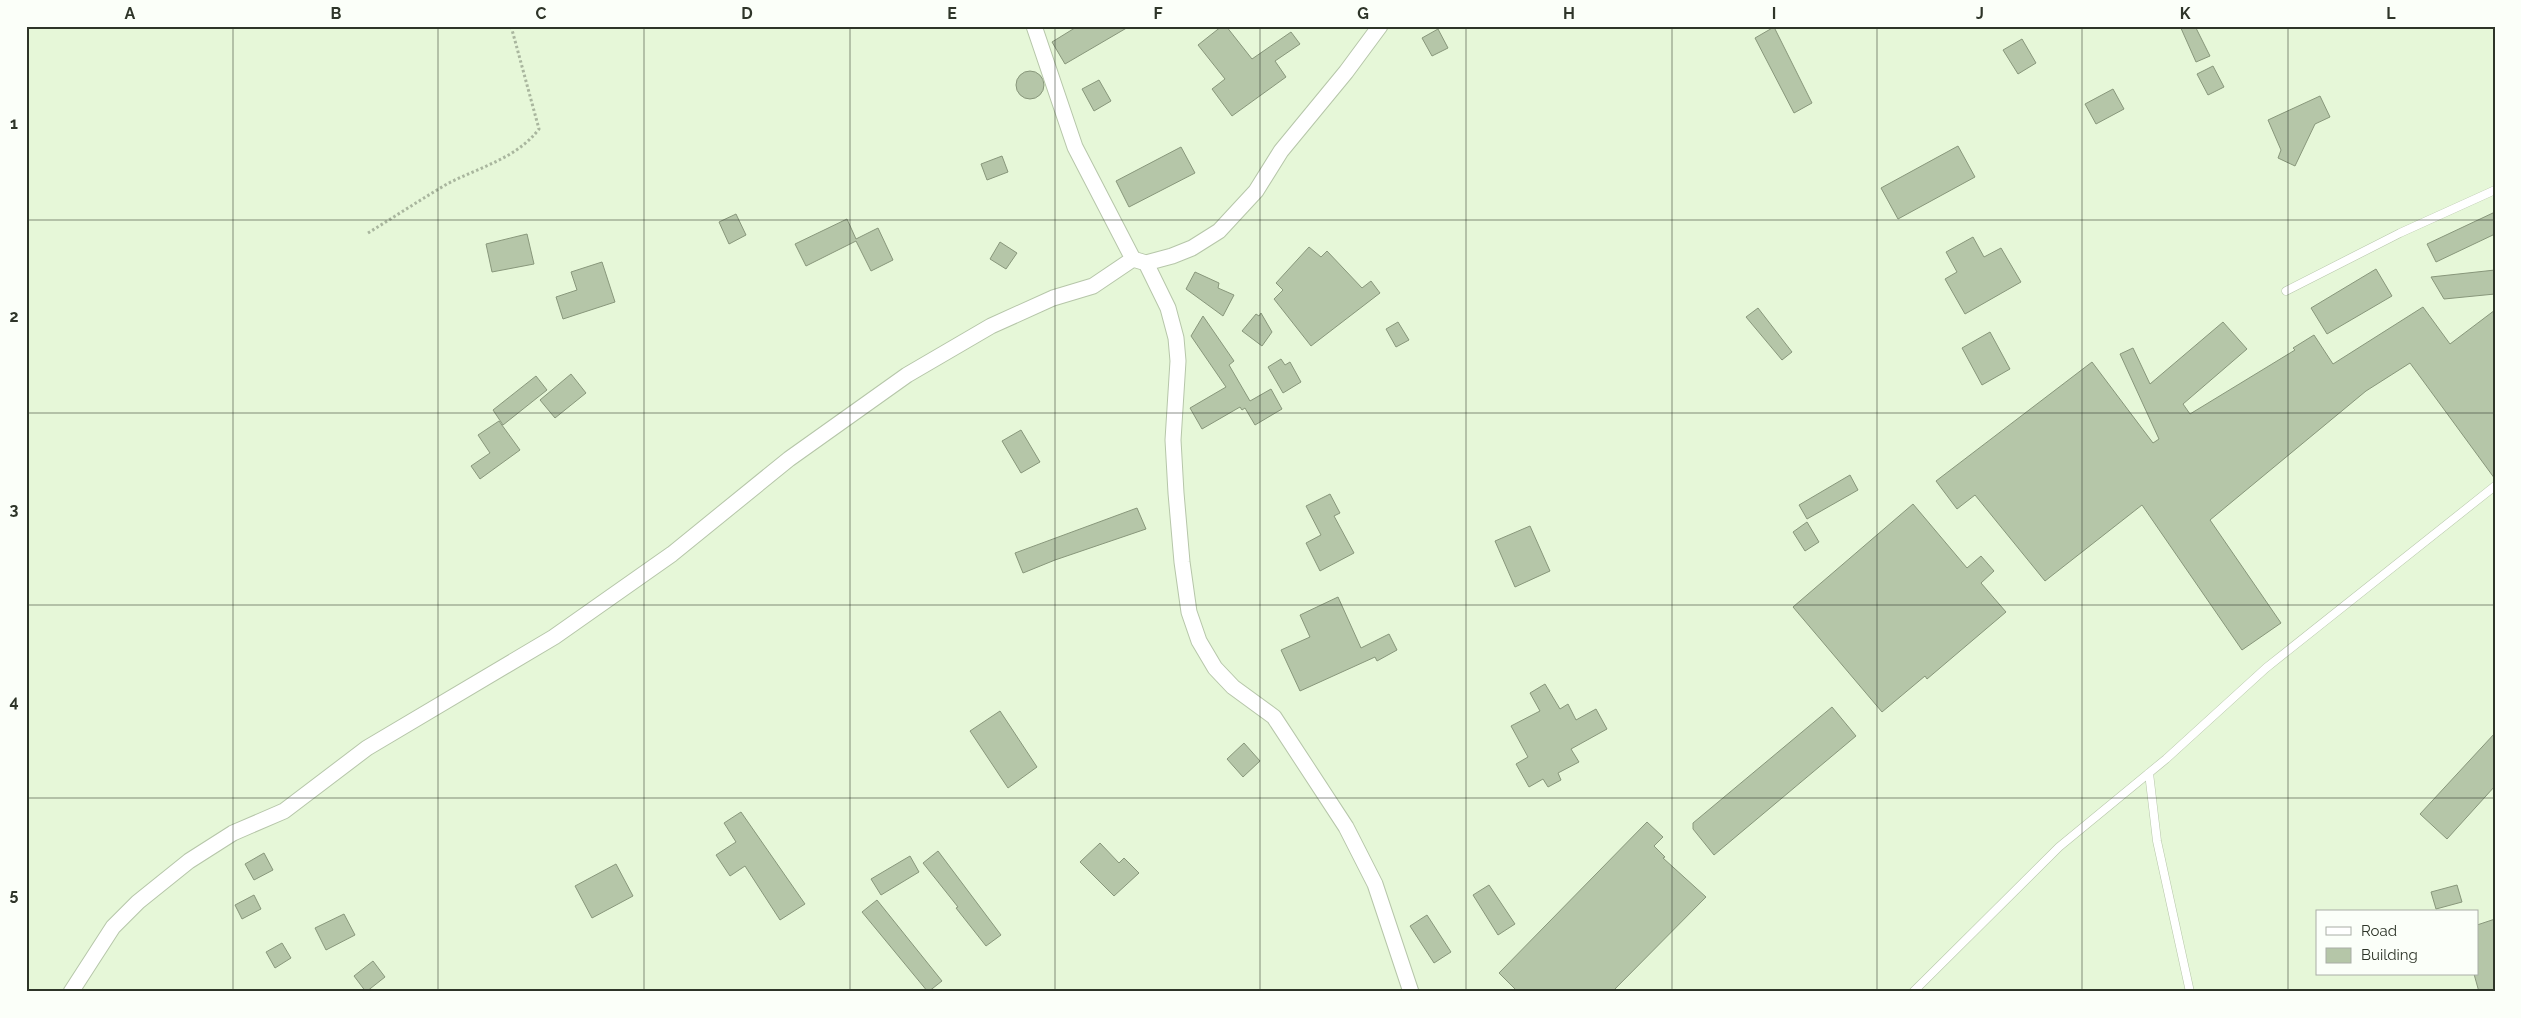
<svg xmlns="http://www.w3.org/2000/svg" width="2521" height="1018" font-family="Raleway,sans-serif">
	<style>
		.building { fill: #b5c6a8; stroke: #88977b }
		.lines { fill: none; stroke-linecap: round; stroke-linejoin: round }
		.service-casing { stroke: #b6c6a9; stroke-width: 9 }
		.minor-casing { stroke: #b6c6a9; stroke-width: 17 }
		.path { stroke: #a9b69e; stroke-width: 3; stroke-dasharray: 2.5 2.5; stroke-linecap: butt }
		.service { stroke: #fff; stroke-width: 8 }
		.minor { stroke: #fff; stroke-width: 15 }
		.grid { fill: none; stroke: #2e3529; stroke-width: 1; stroke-opacity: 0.55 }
		.neatline { fill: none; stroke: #2e3529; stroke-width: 2 }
		.grid-label { font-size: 16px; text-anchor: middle; font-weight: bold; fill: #2e3529 }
	</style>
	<rect width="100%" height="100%" fill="#e6f7d8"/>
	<path class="building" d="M1078,26H1130L1065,64L1052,42Z
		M1222,26H1226L1252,59L1291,32L1300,44L1275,61L1286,77L1232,116L1212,89L1225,79L1198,45Z
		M2180,26H2195L2210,56L2196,62Z
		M1774,27L1812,103L1794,113L1755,38Z
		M1438,29L1448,48L1432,56L1422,38Z
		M2022,39L2036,63L2018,74L2003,50Z
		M2213,66L2224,87L2208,95L2197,74Z
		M1016 85a14 14 0 1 1 28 0a14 14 0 1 1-28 0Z
		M1099,80L1111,101L1094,111L1082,89Z
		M2113,89L2124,109L2096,124L2085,104Z
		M2320,96L2330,117L2315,124L2295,166L2278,158L2281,150L2268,120Z
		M1958,146L1975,177L1898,219L1881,188Z
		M1181,147L1195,173L1129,207L1116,181Z
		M1002,156L1008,172L987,180L981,164Z
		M2495,212V234L2436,262L2427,244Z
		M736,214L746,235L729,244L719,222Z
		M847,219L856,239L878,228L893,260L871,271L856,241L806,266L795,244Z
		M527,234L534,264L492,272L486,244Z
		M1973,237L1984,257L2001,248L2021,282L1965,314L1945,279L1957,272L1946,252Z
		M1000,242L1017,253L1006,269L990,259Z
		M1309,247L1321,257L1327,251L1362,288L1371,281L1380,293L1311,346L1274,299L1283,290L1276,283Z
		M602,262L615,302L563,319L556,297L577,290L571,272Z
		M2376,269L2392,296L2327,334L2311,308Z
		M2495,270V294L2444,299L2431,277Z
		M1195,272L1219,283L1218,288L1234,295L1223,316L1186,289Z
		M2423,307L2450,344L2495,310V479L2410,363L2366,391L2210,520L2281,623L2242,650L2142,505L2045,581L1975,495L1957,509L1936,481L2092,362L2153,443L2159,439L2120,354L2133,348L2150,384L2223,322L2247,349L2183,404L2190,414L2295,350L2293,348L2314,335L2333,364Z
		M1758,308L1792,352L1782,360L1746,317Z
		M1261,313L1272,332L1262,346L1242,331L1256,314L1259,316Z
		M1203,316L1234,361L1229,365L1250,401L1271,389L1282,409L1255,425L1245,408L1242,410L1240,407L1202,429L1190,408L1226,387L1191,336Z
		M1398,322L1409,340L1396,347L1386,329Z
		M1990,332L2010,369L1982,385L1962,348Z
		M1281,359L1285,365L1290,362L1301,382L1283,393L1268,367Z
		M571,374L586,393L555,418L540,400Z
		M536,376L547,390L503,425L493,410Z
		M499,421L520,450L480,479L471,466L490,453L478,435Z
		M1021,430L1040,462L1021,473L1002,441Z
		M1850,475L1858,490L1807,519L1799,505Z
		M1330,494L1340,513L1334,516L1354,553L1320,571L1306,543L1321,535L1306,506Z
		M1913,504L1967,568L1981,556L1994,571L1981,583L2006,612L1927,679L1925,676L1882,712L1793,607Z
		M1137,508L1146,529L1055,560L1023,573L1015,553Z
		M1807,522L1819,542L1805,551L1793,532Z
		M1530,526L1550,571L1515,587L1495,541Z
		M1338,597L1361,648L1389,634L1397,650L1377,661L1375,657L1300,691L1281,650L1310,637L1300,615Z
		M1545,684L1560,709L1568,704L1576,720L1596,709L1607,729L1571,749L1579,762L1558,773L1561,780L1548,787L1543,779L1529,787L1516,764L1528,757L1511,726L1540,711L1530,693Z
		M1832,707L1856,736L1714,855L1693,829V823Z
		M1000,711L1037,767L1008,788L970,731Z
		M2495,733V786L2447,839L2420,814Z
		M1244,743L1260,761L1243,777L1227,759Z
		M741,812L805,904L780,920L745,866L730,876L716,855L736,842L724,823Z
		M1647,822L1663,837L1654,846L1665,857L1663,858L1706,897L1612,992H1518L1499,973Z
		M1100,843L1119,863L1124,858L1139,873L1114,896L1080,862Z
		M938,851L1001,935L986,946L956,908L958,907L923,863Z
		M264,853L273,870L254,880L245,864Z
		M910,856L919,872L881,895L871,879Z
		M616,864L633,896L592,918L575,886Z
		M1489,885L1515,924L1498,935L1473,895Z
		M2457,885L2462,902L2436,909L2431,892Z
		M254,895L261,909L242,919L235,905Z
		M877,900L942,981L928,992L862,912Z
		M344,914L355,935L326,950L315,928Z
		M1427,915L1451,952L1434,963L1410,926Z
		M2495,919V992H2479L2474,974H2477V925Z
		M282,943L291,958L275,968L266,952Z
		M373,961L385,977L366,992L354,976Z"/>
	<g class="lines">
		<g class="service-casing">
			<path id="service" d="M2286,291L2400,233L2495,190
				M2149,773L2157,841L2190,992
				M1913,992L2059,847L2166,759L2266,668L2495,486"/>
		</g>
		<g class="minor-casing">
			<path id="minor" d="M1034,26L1075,147L1133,259L1146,263L1172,256L1192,248L1219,231L1256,191L1281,151L1346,72L1380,26
				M1146,263L1168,308L1176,338L1178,361L1173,440L1176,493L1182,562L1189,612L1199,641L1215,668L1233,687L1274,717L1346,827L1375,884L1411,992
				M71,992L113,927L138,902L189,861L233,833L284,811L367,748L554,637L672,554L789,459L907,375L991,326L1053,298L1093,286L1133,259"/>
		</g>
		<path class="path" d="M368,233C394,217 420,200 447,184C479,167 516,159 539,129L511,26"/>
		<use href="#service" class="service"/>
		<use href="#minor" class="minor"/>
	</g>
	<path class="grid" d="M233,26V992M438,26V992M644,26V992M850,26V992M1055,26V992M1260,26V992M1466,26V992M1672,26V992M1877,26V992M2082,26V992M2288,26V992M26,220H2495M26,413H2495M26,605H2495M26,798H2495"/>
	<rect width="2521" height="1018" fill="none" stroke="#fbfff9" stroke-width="55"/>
	<rect x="2316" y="910" width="162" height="65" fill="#fbfff9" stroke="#a9aea6"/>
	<rect x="2326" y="927" width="25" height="8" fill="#ffffff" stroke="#a9aea6"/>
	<text x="2361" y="936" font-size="15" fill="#2e3529">Road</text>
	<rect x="2326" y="948" width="25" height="15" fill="#b5c6a8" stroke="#a9aea6"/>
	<text x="2361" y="960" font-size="15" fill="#2e3529">Building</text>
	<rect x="28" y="28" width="2466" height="962" class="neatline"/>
	<g class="grid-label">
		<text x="130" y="19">A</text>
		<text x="336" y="19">B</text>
		<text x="541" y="19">C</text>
		<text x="747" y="19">D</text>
		<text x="952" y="19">E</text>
		<text x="1158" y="19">F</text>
		<text x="1363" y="19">G</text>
		<text x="1569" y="19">H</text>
		<text x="1774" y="19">I</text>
		<text x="1980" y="19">J</text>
		<text x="2185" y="19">K</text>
		<text x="2391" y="19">L</text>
		<text x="14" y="129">1</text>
		<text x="14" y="322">2</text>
		<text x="14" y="515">3</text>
		<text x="14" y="707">4</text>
		<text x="14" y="900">5</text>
	</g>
</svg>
